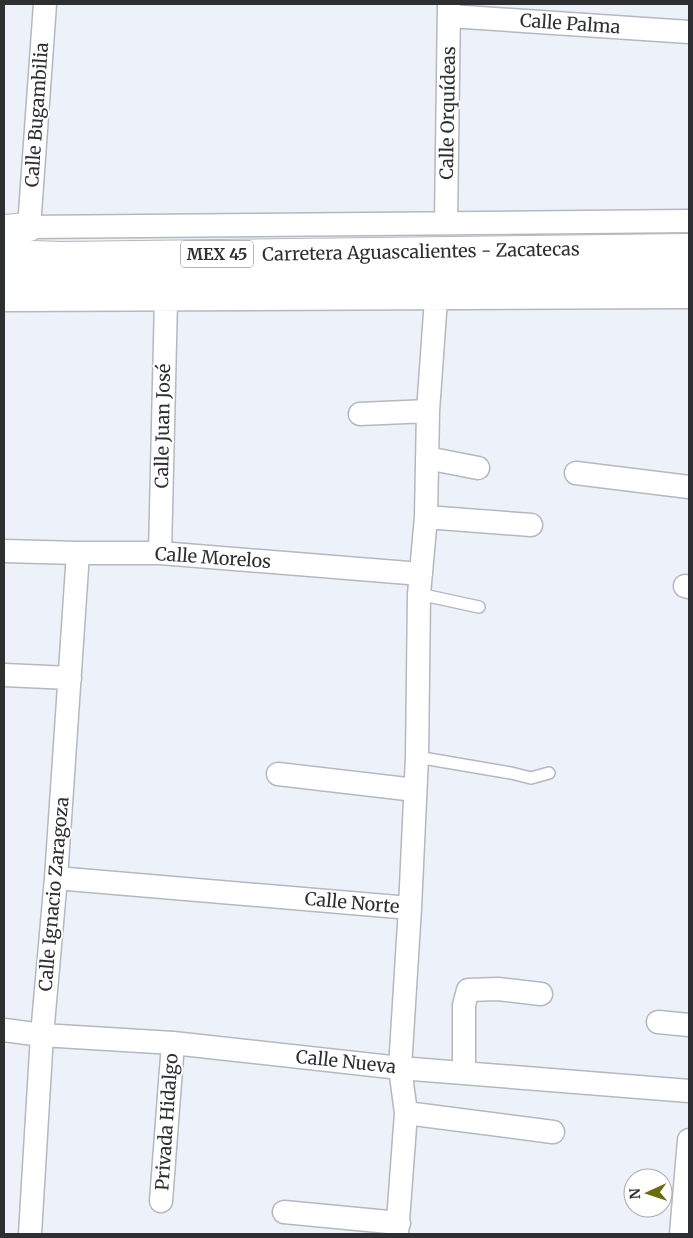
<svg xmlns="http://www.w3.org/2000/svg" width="693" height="1238" font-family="Merriweather,serif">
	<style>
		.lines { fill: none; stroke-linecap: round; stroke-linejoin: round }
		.service-casing { stroke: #b4b8bf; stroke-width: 14 }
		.minor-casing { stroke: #b4b8bf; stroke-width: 25 }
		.trunk-casing { stroke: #b4b8bf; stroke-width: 30 }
		.service { stroke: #fff; stroke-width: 11 }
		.minor { stroke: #fff; stroke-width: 22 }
		.trunk { stroke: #fff; stroke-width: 28 }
		.labels { text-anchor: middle; stroke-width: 4; stroke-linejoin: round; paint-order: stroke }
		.shield { fill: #fff; stroke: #6c6d6f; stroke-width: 1 }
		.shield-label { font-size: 16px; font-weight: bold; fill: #2d2f31 }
		.street-label { font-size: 18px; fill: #2d2f31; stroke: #fff }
	</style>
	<rect width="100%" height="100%" fill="#edf1f9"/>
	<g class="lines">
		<g class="service-casing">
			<path id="service" d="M419,594L479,607
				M417,757L511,773L531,778L549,773"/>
		</g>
		<g class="minor-casing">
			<path id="minor" d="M45,4L29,227L689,221
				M450,16L689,32
				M446,222L449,4
				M4,300L689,297
				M360,414L428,411
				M427,458L478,468
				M576,473L689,487
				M426,517L531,525
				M4,551L78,553H160L421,574
				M160,553L166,299
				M685,586L689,587
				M4,675L70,678
				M278,774L415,790
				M56,878L410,908
				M658,1022L689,1025
				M4,1030L42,1035L173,1043L400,1068L689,1091
				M464,1072V1005L468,990L498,989L541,994
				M406,1113L553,1132
				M161,1201L173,1043
				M284,1212L399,1223
				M30,1234L42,1035L56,878L78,553
				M397,1234L406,1113L400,1068L410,908L417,757L419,594L426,517L428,411L436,299
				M681,1234L689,1140"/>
		</g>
		<g class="trunk-casing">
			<path id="trunk" d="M4,229L29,227
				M4,254L61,256L689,248
				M4,278L689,275"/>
		</g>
		<use href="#service" class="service"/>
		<use href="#minor" class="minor"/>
		<use href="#trunk" class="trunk"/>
	</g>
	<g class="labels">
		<rect class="shield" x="181" y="240.5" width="72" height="27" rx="4"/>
		<g class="shield-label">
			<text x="217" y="260">MEX 45</text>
		</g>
		<g class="street-label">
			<text transform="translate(570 24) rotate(4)" y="6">Calle Palma</text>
			<text transform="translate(448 113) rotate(-89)" y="6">Calle Orquídeas</text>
			<text transform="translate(37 115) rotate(-86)" y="6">Calle Bugambilia</text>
			<text transform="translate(421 252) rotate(-1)" y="6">Carretera Aguascalientes - Zacatecas</text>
			<text transform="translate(163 426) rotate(-89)" y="6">Calle Juan José</text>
			<text transform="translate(213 558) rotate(4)" y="6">Calle Morelos</text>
			<text transform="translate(54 894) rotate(-85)" y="6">Calle Ignacio Zaragoza</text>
			<text transform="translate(352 903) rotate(5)" y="6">Calle Norte</text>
			<text transform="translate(346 1062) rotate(6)" y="6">Calle Nueva</text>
			<text transform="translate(167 1122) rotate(-86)" y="6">Privada Hidalgo</text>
		</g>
	</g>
	<rect width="693" height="1238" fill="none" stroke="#2d2f31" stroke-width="10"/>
	<g transform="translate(648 1193) rotate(267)"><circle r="24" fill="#ffffff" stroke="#abacad"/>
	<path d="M0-4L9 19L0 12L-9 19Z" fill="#6d6c0d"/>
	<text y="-8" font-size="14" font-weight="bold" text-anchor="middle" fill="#2d2f31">N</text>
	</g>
</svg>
